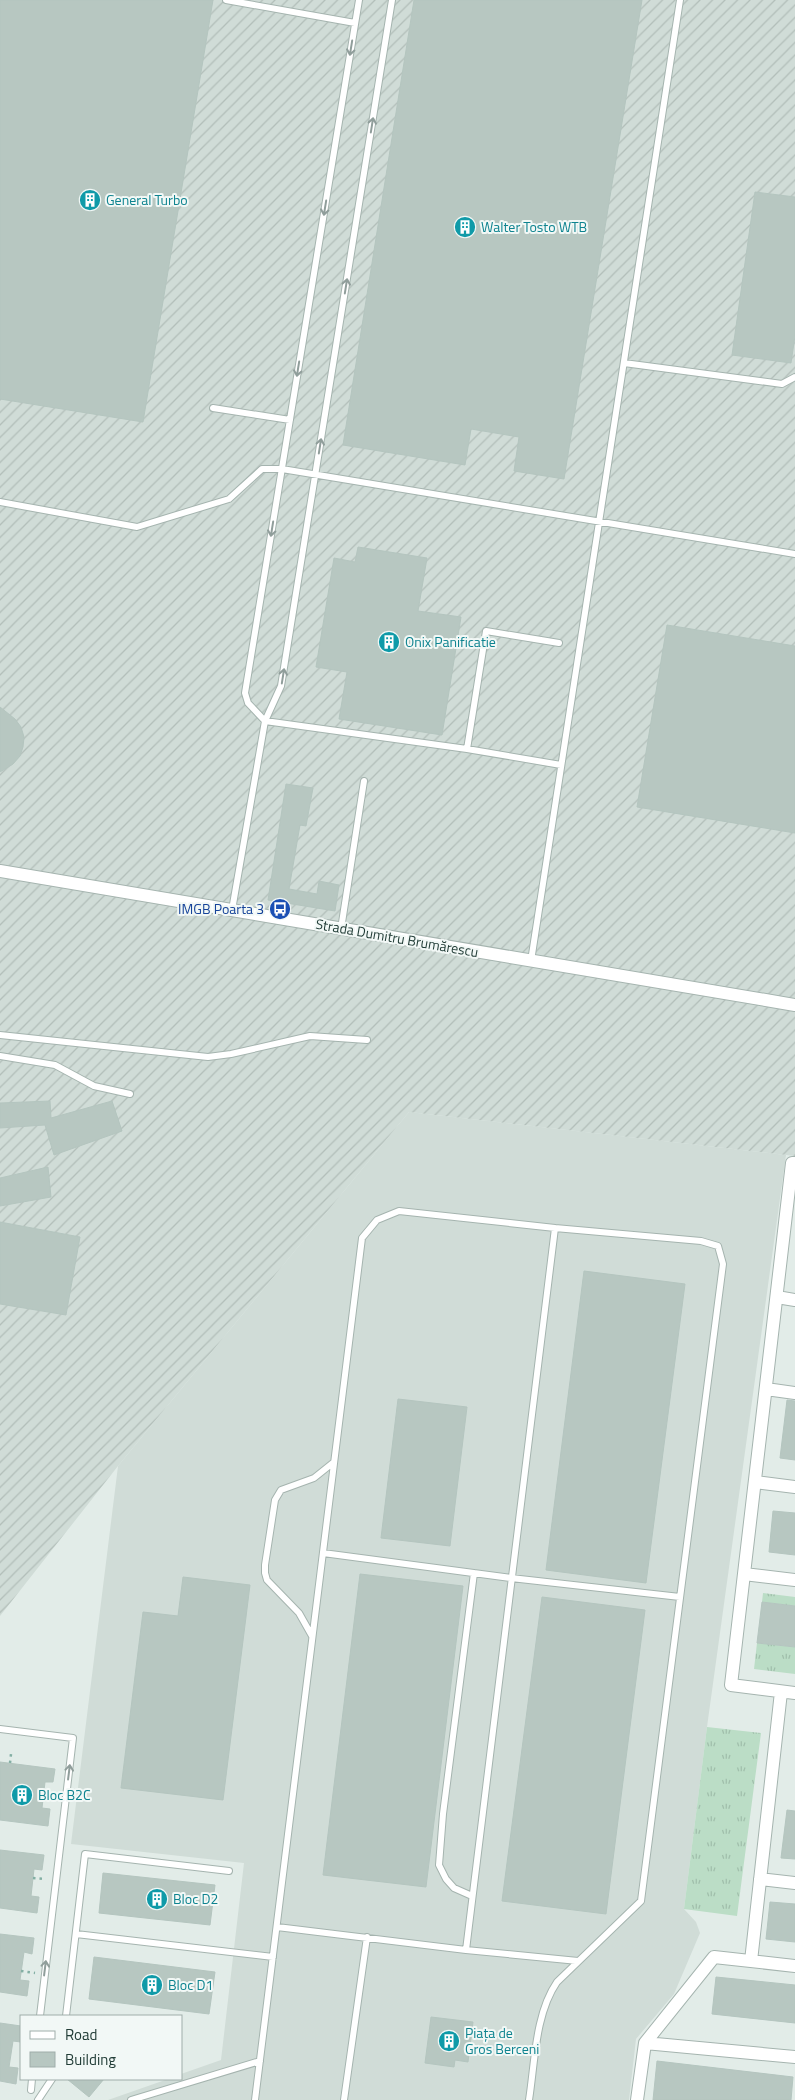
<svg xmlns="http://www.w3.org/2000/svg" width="795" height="2100" font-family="'Titillium Web',sans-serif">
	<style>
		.built { fill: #d0dcd7 }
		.industrial { fill: url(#industrial-furrows) }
		.grass { fill: url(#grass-tufts) }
		.building { fill: #b7c7c1; stroke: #b4c5bf }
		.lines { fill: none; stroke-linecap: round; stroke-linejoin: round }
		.service-casing { stroke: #a5b4af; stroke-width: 8 }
		.minor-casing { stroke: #a5b4af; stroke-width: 14 }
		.path { stroke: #83afa4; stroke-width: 2.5; stroke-dasharray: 2.5 4; stroke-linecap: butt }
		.service { stroke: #fff; stroke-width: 6 }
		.minor { stroke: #fff; stroke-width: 12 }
		.oneway { stroke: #909e9b }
		.labels { text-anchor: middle; stroke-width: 4; stroke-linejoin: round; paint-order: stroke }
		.culture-label { font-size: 14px; fill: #0d838f; stroke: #f2f8f6; text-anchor: start }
		.transit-label { font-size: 14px; fill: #164399; stroke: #f2f8f6; text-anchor: end }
		.street-label { font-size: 14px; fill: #223d37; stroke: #f2f8f6 }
	</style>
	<defs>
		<pattern id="industrial-furrows" width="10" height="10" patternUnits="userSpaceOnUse" patternTransform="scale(1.25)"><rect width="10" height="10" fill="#d0dcd7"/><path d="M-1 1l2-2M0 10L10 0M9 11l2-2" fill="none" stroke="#b2beb9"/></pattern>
		<pattern id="grass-tufts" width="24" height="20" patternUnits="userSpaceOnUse" patternTransform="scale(1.25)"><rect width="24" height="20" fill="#bbddc6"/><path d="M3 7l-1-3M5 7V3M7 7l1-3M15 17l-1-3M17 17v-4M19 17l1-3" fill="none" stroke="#a0bfab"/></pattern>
	</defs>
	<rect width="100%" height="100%" fill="#e2ece8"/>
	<path class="built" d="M409,1112L786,1155L707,1727L684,1909L696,1922L700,1933L674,1994L636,2039L629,2100H108L168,2079H181V2074L221,2060L244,1863L71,1844L118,1466Z"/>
	<path class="industrial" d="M0,0H795V1156L409,1112L118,1466L0,1616Z"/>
	<path class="grass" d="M763,1593L795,1597V1606L762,1602Z
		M757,1643L795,1647V1674L754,1669Z
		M707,1727L761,1733L737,1916L684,1909Z"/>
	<path class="building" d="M0,0H213L143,422L0,399Z
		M414,0H642L564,479L514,471L519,437L471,429L465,465L343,445Z
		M755,192L795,197V336L791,363L732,355Z
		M358,547L427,558L418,611L461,617L442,735L339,719L347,672L316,667L334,558L355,562Z
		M667,625L795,646V833L637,807Z
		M0,707L15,719L21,727L24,737L23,747L20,756L13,764L0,772Z
		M286,784L313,788L306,826L300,825L289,889L317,894L319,881L339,885L335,911L268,900Z
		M50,1101L51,1118L112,1101L122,1131L54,1155L45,1125L0,1128V1103Z
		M48,1167L51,1197L0,1206V1178Z
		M0,1222L80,1237L66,1315L0,1304Z
		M584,1271L685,1284L646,1583L546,1570Z
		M398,1399L467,1407L450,1546L381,1538Z
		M787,1400L795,1401V1460L780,1458Z
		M773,1511L795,1513V1555L769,1552Z
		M360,1574L463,1586L426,1887L323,1875Z
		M183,1577L250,1585L223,1800L121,1788L143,1612L178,1616Z
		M542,1597L645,1610L606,1914L502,1901Z
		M762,1602L795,1606V1647L757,1643Z
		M0,1762L55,1769L53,1782H45L42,1808L50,1809L48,1826L0,1820Z
		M787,1810L795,1811V1859L781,1858Z
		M0,1850L44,1855L42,1870L34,1869L31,1896L39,1897L37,1913L0,1908Z
		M103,1873L215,1885L210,1925L99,1913Z
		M770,1902L795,1904V1942L766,1939Z
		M0,1934L34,1938L32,1954L24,1952L20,1980L29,1981L27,1996L0,1992Z
		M94,1957L215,1972L209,2014L89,1999Z
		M716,1977L795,1985V2023L712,2014Z
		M431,2017L473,2022L468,2062L455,2060L454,2067L425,2063Z
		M0,2023L21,2026V2042L13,2041L9,2067L18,2068L16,2084L0,2081Z
		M657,2061L793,2077L791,2100H653Z
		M67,2079H104L89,2097Z"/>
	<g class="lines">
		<g class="service-casing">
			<path id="service" d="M226,0L355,23
				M359,0L245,693L248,703L265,721L467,749L561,765
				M624,363L782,384L795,377
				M213,408L290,420
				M0,502L137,527L229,499L262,469H282L795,554
				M467,749L486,631L559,643
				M232,910L265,721L281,686L392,0
				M341,929L364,781
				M531,961L680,0
				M0,1035L208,1057L231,1054L310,1036L367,1040
				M0,1056L55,1065L94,1086L130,1094
				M323,1553L511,1578L680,1597
				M312,1636L299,1613L267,1580L265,1573V1565L275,1500L281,1490L314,1478L334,1462
				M0,1729L73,1738L40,2016
				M472,1896L454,1888L446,1879L439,1865L443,1814L474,1573
				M277,1927L466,1950L578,1961
				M76,1934L273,1957
				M466,1950L555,1228
				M66,2016L85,1854L229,1871
				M31,2090L32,2079
				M38,2100L52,2079
				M131,2100L260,2061
				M255,2100L362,1238L377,1220L399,1211L555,1228L701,1241L718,1246L723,1264L641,1901L557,1982C535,2014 535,2062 529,2100
				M344,2100L367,1937"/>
		</g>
		<g class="minor-casing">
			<path id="minor" d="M0,871L795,1005
				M795,1163H792L731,1685L795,1693
				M777,1297L795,1300
				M766,1389L795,1393
				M755,1482L795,1487
				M744,1574L795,1580
				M760,1879L795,1883
				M751,1961L781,1692
				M645,2043L795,2057
				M637,2100L645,2043L714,1957L795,1966"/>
		</g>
		<path class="path" d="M10,1763L11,1754
			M33,1878L45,1879
			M21,1971L35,1973"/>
		<use href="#service" class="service"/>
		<use href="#minor" class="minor"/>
	</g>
	<defs><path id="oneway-shaft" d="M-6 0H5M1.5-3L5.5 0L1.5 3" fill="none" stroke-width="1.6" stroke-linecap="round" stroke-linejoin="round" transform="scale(1.25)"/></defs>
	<g class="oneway">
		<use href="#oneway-shaft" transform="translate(351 48) rotate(99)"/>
		<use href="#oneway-shaft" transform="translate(372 125) rotate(-81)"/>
		<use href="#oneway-shaft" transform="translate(325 208) rotate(99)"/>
		<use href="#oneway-shaft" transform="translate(346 286) rotate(-81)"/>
		<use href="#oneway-shaft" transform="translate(298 369) rotate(99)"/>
		<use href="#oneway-shaft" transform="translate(320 446) rotate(-81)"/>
		<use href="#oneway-shaft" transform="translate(272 529) rotate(99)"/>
		<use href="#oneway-shaft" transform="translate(283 676) rotate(-81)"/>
		<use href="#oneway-shaft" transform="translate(69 1772) rotate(-83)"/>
		<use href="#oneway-shaft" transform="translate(45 1968) rotate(-83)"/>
	</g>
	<defs>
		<g id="building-disc" transform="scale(1.125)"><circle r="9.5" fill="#0f9aa8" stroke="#f2f8f6"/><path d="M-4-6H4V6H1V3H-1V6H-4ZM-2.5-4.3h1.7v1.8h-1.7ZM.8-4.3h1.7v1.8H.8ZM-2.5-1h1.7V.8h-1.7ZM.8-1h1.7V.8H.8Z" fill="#fff"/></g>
		<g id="bus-disc" transform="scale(1.125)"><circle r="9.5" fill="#1a4fb4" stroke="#f2f8f6"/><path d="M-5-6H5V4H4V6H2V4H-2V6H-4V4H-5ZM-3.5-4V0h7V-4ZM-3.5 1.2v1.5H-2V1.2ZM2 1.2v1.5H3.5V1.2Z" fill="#fff"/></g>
	</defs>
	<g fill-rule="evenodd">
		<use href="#building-disc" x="90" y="200"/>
		<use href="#building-disc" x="465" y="227"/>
		<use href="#building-disc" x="389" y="642"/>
		<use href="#bus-disc" x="280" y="909"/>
		<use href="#building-disc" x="22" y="1795"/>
		<use href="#building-disc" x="157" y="1899"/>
		<use href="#building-disc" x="152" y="1985"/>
		<use href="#building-disc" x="449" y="2041"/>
	</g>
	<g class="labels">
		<g class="culture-label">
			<text x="106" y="205">General Turbo</text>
			<text x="481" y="232">Walter Tosto WTB</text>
			<text x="405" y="647">Onix Panificatie</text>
			<text x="38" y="1800">Bloc B2C</text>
			<text x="173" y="1904">Bloc D2</text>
			<text x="168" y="1990">Bloc D1</text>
			<text x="465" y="2038">Piața de<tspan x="465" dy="16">Gros Berceni</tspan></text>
		</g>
		<g class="transit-label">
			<text x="264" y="914">IMGB Poarta 3</text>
		</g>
		<g class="street-label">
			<text transform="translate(397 938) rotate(10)" y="5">Strada Dumitru Brumărescu</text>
		</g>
	</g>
	<rect x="20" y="2015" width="162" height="65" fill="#f2f8f6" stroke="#9fadaa"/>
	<rect x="30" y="2031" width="25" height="8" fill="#ffffff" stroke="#9fadaa"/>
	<text x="65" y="2040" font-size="15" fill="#223d37">Road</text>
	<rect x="30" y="2052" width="25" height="15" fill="#b7c7c1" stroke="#9fadaa"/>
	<text x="65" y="2065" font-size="15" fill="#223d37">Building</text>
</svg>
